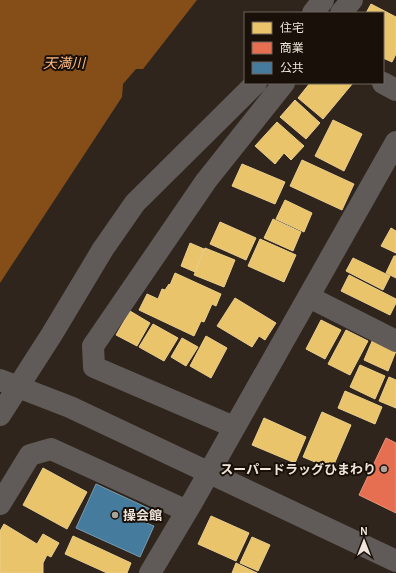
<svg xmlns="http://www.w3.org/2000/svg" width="396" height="573" font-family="Karla,'Noto Sans JP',sans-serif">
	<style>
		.water { fill: #854e18 }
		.homes { fill: #e9c46a; stroke: #ebce8c }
		.shops { fill: #e76f51; stroke: #ea927a }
		.public { fill: #457b9d; stroke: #799bb0 }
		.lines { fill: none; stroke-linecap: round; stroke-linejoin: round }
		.minor { stroke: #605b58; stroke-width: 22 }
		.poi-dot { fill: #ada298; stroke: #181009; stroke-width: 1.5 }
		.labels { text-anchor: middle; stroke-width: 4; stroke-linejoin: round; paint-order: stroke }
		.poi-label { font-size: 13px; font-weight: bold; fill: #f1e5db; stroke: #181009; text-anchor: end }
		.water-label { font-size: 14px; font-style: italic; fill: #feb981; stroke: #181009 }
	</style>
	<rect width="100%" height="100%" fill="#2f251d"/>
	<path class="water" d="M0,0H197L143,69H136L123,84L122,97L0,283Z"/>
	<path class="homes" d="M371,4L396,17V54L392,62L383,58V13H366Z
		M310,83H353L323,119L298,98Z
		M295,100L320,123L306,139L280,117Z
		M333,120L362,134L344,171L315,156Z
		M277,122L304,146L291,160L284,153L275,164L255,146Z
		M302,160L354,184L342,210L290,186Z
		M242,164L285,182L275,204L232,186Z
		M285,200L312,213L304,232L276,219Z
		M273,219L301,232L293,251L264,238Z
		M220,222L256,238L246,260L210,244Z
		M391,228L396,231V253L381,246Z
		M260,239L296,255L284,282L248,266Z
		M190,243L204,249L195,272L181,266Z
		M205,248L235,260L224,287L194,275Z
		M394,256H396V278L386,273Z
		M353,258L390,276L383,290L346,271Z
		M175,273L221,294L216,306L212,304L204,322L201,321L194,336L139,310L147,294L158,299L162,289L165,290L169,284L170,285Z
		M349,275L396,299V303L390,315L341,291Z
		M235,298L276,323L265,340L259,336L252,347L217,326Z
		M130,311L150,323L137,346L116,335Z
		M321,320L341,330L325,359L306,349Z
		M153,324L178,338L164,361L139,347Z
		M346,330L368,341L350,375L328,364Z
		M206,336L227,348L211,378L190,366Z
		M182,338L198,347L186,366L171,357Z
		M373,339L396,351L388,371L364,360Z
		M360,365L385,376L375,399L350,387Z
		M389,377L396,380V408L379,401Z
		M345,391L382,407L375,424L338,408Z
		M322,412L351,425L332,469L303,457Z
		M264,418L306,437L295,463L252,445Z
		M43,468L87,492L67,529L23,505Z
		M211,516L249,533L236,561L198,544Z
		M4,524L37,544L43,534L59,543L51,557L47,555L43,563V573H0V531Z
		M73,536L131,563L127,573H107L65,554Z
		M252,537L270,545L258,571L240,563Z
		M236,563L257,573H232Z"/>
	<path class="shops" d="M386,438L396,443V513L359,495Z"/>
	<path class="public" d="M96,484L150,509L144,522L154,526L140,557L76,528Z"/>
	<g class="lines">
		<path class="minor" d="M313,13L323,0
			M341,13L352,0
			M383,83L396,90
			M309,297L396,341
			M0,380L70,407L396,561
			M0,415L52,334L103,249L135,203L256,83
			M234,427L94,367L93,346L206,181L284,83
			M0,504L30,455L51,449L187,511
			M150,573L194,499L396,142"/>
	</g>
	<g class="poi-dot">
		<circle cx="384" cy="469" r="4"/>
		<circle cx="115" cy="515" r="4"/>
	</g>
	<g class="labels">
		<g class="poi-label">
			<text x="376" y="474">スーパードラッグひまわり</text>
			<text x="123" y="520" text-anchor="start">操会館</text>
		</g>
		<g class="water-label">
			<text x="64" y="68">天満川</text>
		</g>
	</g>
	<rect x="244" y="12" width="140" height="72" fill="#181009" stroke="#6f655d"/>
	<rect x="252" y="22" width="20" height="12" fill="#e9c46a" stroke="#6f655d"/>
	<text x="280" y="32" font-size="12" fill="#f1e5db">住宅</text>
	<rect x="252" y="42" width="20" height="12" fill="#e76f51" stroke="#6f655d"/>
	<text x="280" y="52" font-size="12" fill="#f1e5db">商業</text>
	<rect x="252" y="62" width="20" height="12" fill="#457b9d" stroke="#6f655d"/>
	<text x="280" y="72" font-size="12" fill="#f1e5db">公共</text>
	<g transform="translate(364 541)" stroke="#181009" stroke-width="3" paint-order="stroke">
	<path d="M0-3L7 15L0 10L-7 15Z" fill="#f1e5db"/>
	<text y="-6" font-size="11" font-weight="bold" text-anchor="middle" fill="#f1e5db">N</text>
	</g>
</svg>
